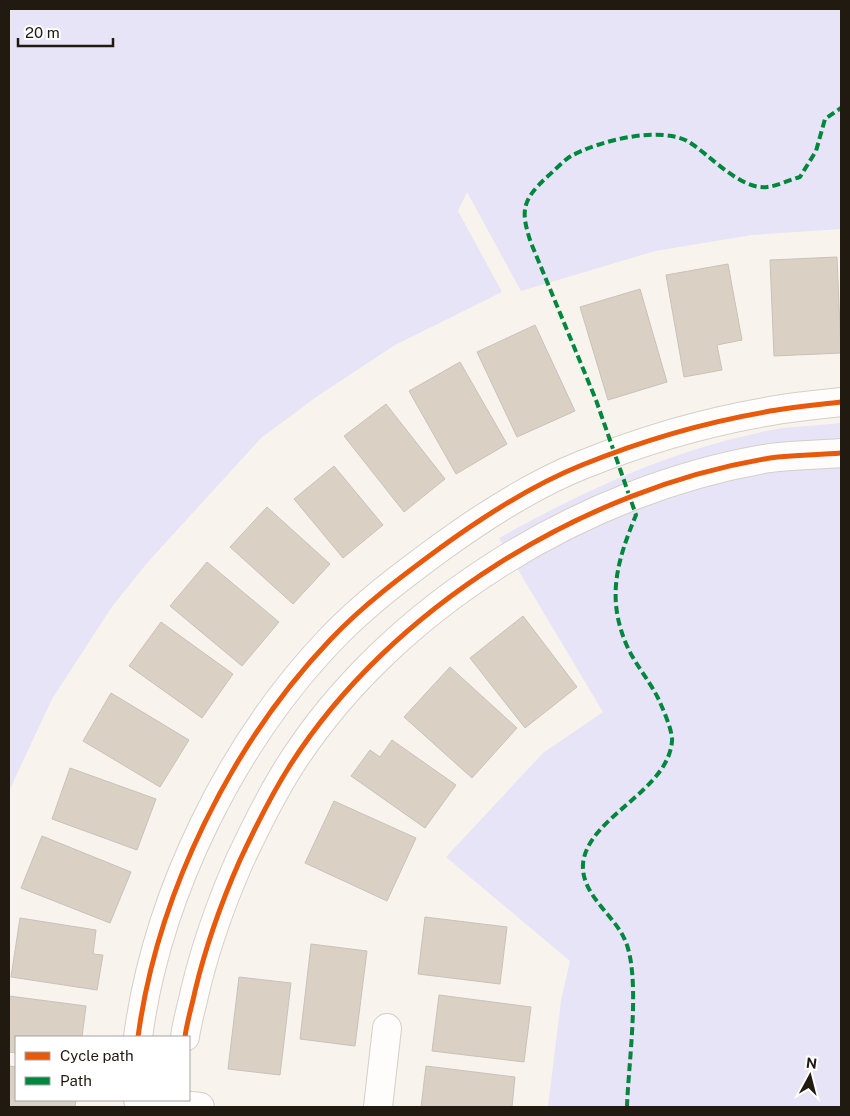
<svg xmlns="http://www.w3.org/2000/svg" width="850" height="1116" font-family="'Public Sans',sans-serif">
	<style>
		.green { fill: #e6e4f6 }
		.building { fill: #dad1c4; stroke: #c8c2ba }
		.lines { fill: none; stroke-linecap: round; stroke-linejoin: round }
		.minor-casing { stroke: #d5cfc8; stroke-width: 30 }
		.minor { stroke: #fefdfc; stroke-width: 28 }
		.quiet { stroke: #00873e; stroke-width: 4; stroke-dasharray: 8 4; stroke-linecap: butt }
		.cycleway-casing { stroke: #fff; stroke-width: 8 }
		.cycleway { stroke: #e8590c; stroke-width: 5 }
	</style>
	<rect width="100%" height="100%" fill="#f8f3ed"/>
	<path class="green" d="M9,9H841V229L752,235L655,251L521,291L467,192L458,211L502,292L395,345L319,395L261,438L147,563L111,608L52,699L9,791Z
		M841,423V1107H548L561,1001L570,961L446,857L543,753L603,712L499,538C585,490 669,451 766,431C790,426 817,426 841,423Z"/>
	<path class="building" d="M837,257L841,353L774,356L770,260Z
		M728,264L742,340L717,345L722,370L684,377L666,275Z
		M640,289L667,382L608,400L580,307Z
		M535,325L575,411L517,437L477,352Z
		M460,362L507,444L456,474L409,391Z
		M386,404L445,479L404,512L344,436Z
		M334,466L383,525L343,558L294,499Z
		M267,507L330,564L293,604L230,547Z
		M207,562L279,622L242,666L170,606Z
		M523,616L577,687L525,728L470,658Z
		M161,622L233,674L202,718L129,666Z
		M450,667L517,728L472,778L404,717Z
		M111,693L189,740L160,787L83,741Z
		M392,740L456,785L425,828L351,776L370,750L380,757Z
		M70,768L156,799L137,850L52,819Z
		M334,801L416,838L387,901L305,863Z
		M42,836L131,872L110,923L21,888Z
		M425,917L507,927L500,984L418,974Z
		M20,918L96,930L93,954L103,955L97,990L11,977Z
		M311,944L367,951L355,1046L300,1039Z
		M239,977L291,983L280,1075L228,1069Z
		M439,995L531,1007L524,1062L432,1051Z
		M9,996L86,1006L82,1037H16V1053L9,1052Z
		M9,1066L16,1067V1100H76L75,1107H9Z
		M426,1066L515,1077L512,1107H421Z"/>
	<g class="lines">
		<g class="minor-casing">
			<path id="minor" d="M138,1037C157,895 231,744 330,640C363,605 402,576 440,548C484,516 532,485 582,465C641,441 702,423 765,412C790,407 816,405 841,402
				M185,1037C187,1021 192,1006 195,991C206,945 221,903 240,860C255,828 270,797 289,767C389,608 585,488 770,458C793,455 818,455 841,453
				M138,1100L200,1107
				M378,1107L387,1028"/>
		</g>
		<use href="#minor" class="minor"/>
		<path class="quiet" d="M627,1107C628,1066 642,973 624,938C612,913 581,894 583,864C587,817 668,792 672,741C673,731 662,707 658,698C649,680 635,664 627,646C606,598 617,561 636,515L596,400L531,243C520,210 522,200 548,176C555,170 563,161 571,156C599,141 660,125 689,142C710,155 740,190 767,187C777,186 789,180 800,177L816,151L825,119L841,108"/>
		<g class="cycleway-casing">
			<path id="cycleway" d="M138,1037C157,895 231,744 330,640C363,605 402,576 440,548C484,516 532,485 582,465C641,441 702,423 765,412C790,407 816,405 841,402
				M185,1037C187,1021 192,1006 195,991C206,945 221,903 240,860C255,828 270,797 289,767C389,608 585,488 770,458C793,455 818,455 841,453"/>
		</g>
		<use href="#cycleway" class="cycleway"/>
	</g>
	<rect width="850" height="1116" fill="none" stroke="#211a10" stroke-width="20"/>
	<rect x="15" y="1036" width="175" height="65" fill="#ffffff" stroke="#a6a39f"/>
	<rect x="25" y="1052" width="25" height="8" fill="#e8590c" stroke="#a6a39f"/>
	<text x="60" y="1061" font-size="15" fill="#211a10">Cycle path</text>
	<rect x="25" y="1077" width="25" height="8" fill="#00873e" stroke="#a6a39f"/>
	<text x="60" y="1086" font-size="15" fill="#211a10">Path</text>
	<g transform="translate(810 1076) rotate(7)" stroke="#ffffff" stroke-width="4" paint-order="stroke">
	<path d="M0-4L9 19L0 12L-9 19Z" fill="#211a10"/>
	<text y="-8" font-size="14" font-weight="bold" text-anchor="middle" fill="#211a10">N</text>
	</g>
	<path d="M18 38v8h95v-8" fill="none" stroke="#211a10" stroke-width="2.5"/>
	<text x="25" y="38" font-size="15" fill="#211a10" stroke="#ffffff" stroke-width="4" paint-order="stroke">20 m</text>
</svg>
